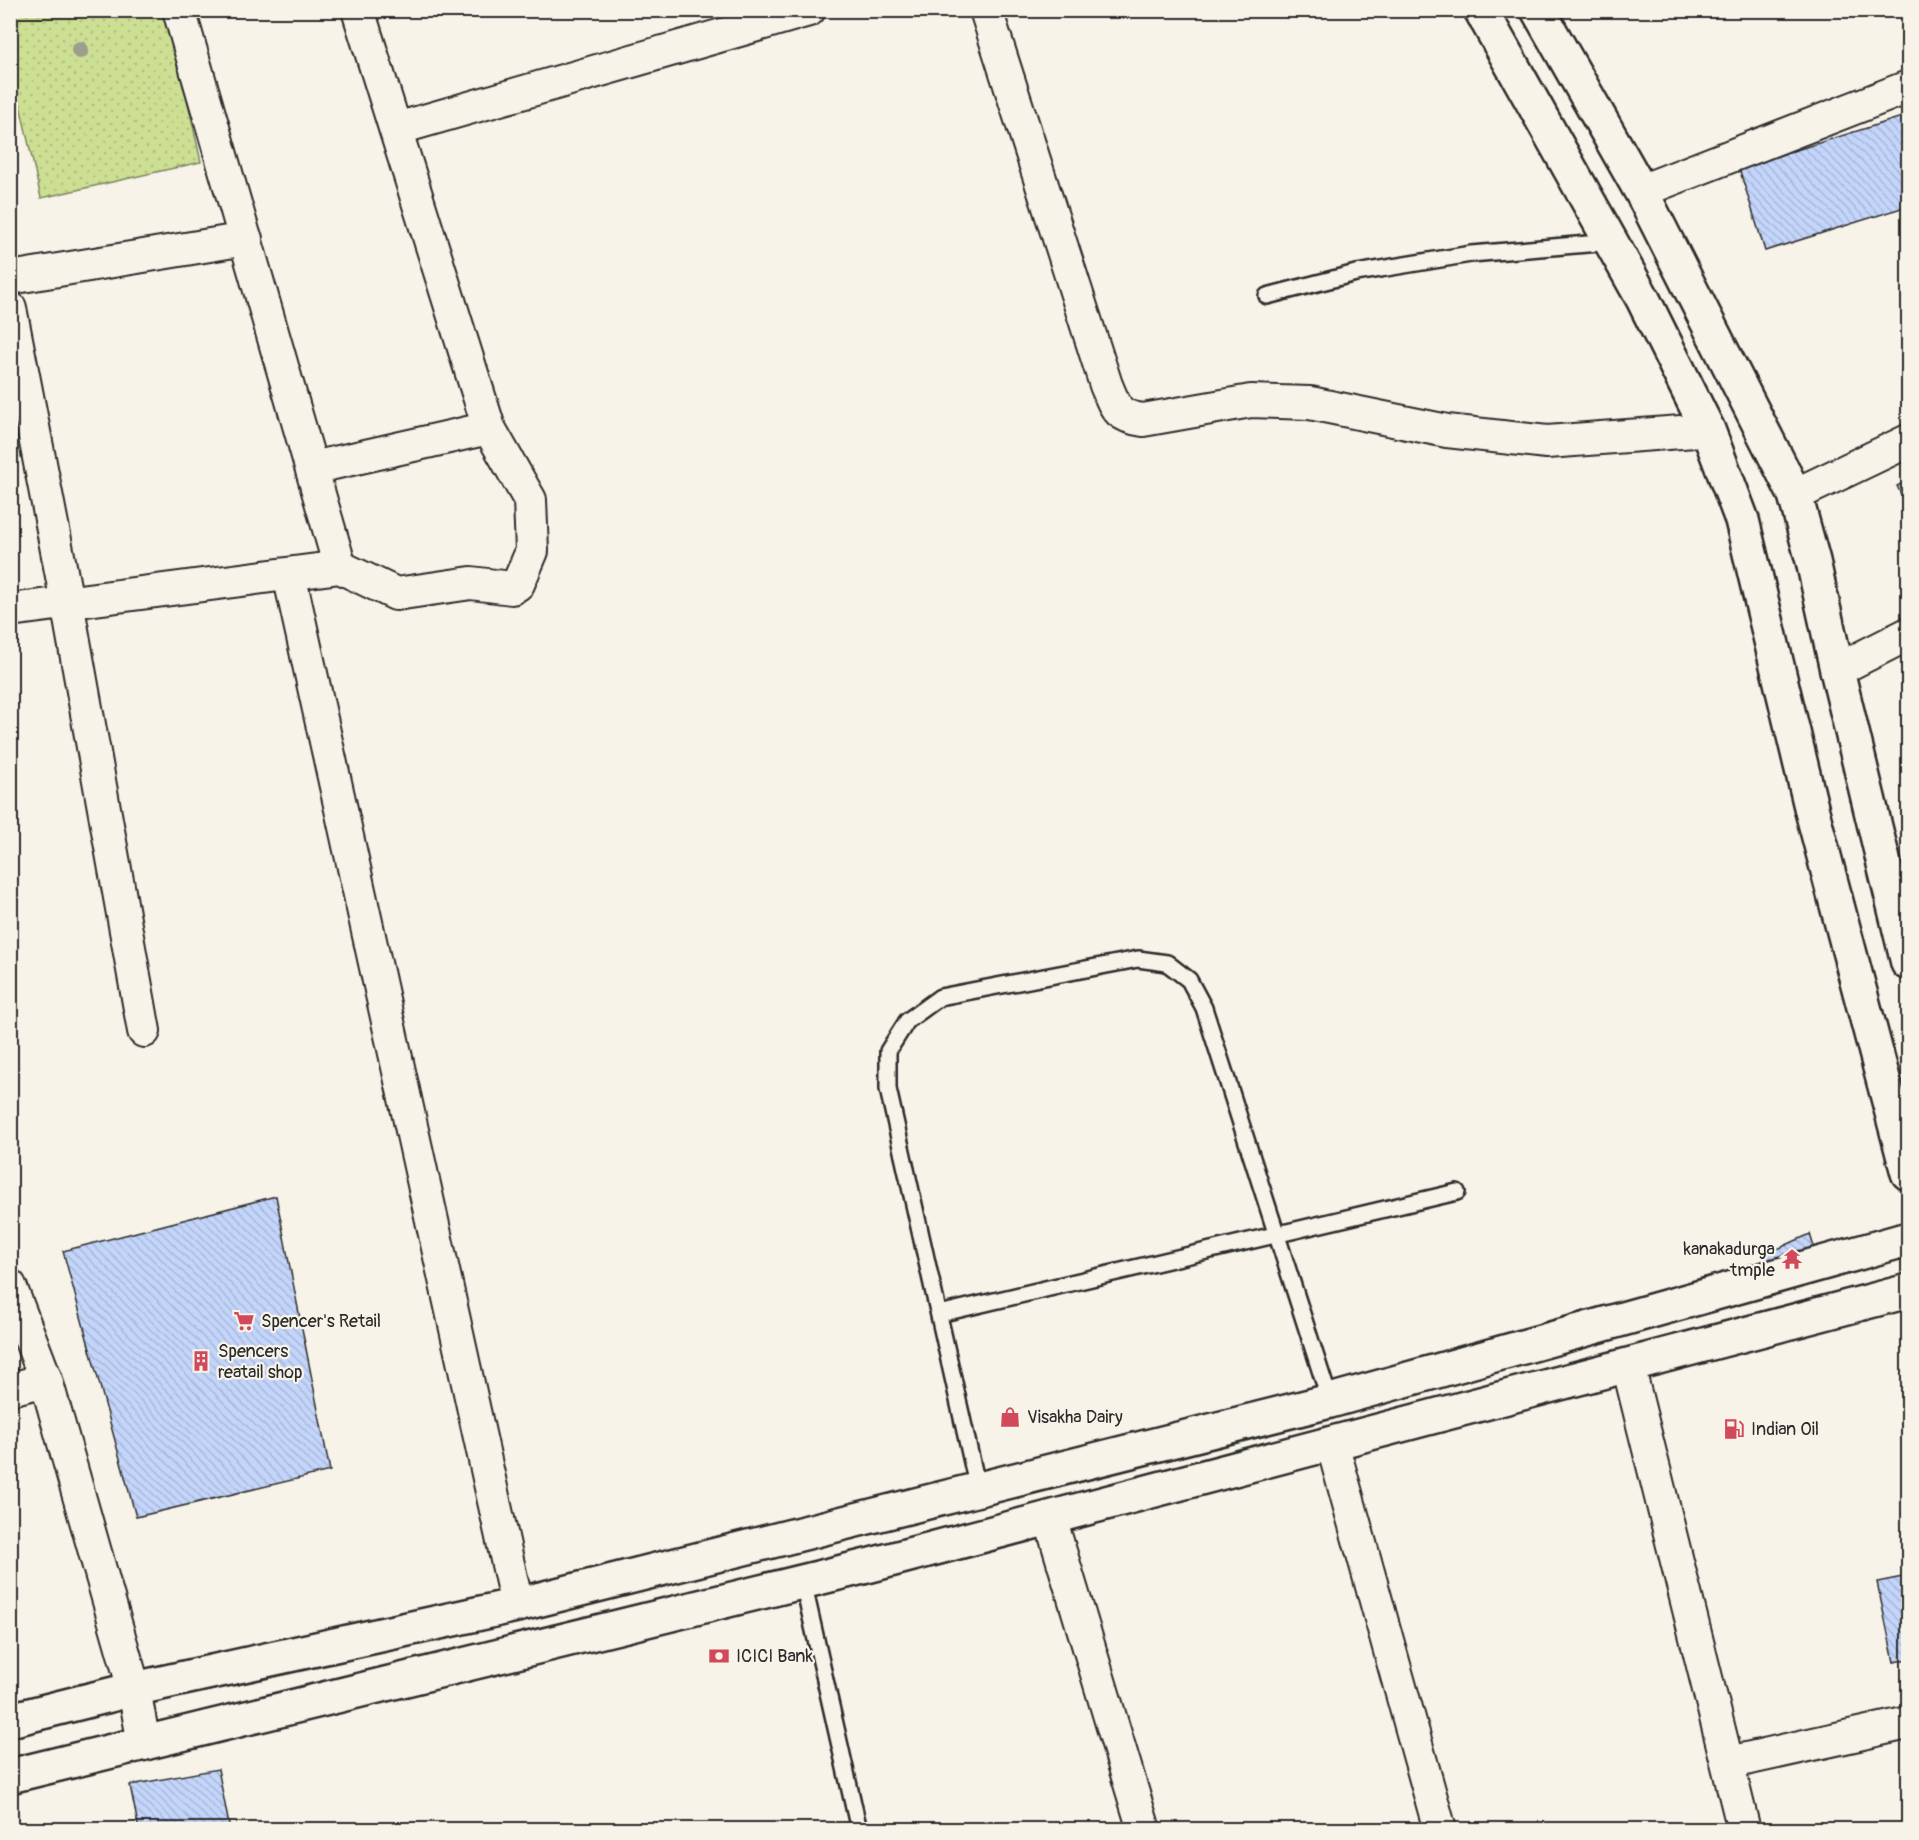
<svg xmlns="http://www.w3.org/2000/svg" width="1919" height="1840" font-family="Pangolin,sans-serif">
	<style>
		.park { fill: url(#park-dots); stroke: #7c855f; stroke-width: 1.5 }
		.building { fill: url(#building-back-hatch); stroke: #2b2b2b; stroke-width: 1.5 }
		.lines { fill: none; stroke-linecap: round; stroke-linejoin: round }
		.lane-casing { stroke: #2b2b2b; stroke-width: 20 }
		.street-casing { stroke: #2b2b2b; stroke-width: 36 }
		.primary-casing { stroke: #2b2b2b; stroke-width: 38 }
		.highway-casing { stroke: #2b2b2b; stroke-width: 38 }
		.lane { stroke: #f7f3e8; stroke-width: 15 }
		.street { stroke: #f7f3e8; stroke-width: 32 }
		.primary { stroke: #f7f3e8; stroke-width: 33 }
		.highway { stroke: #f7f3e8; stroke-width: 33 }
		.tree { fill: #9d9e8e }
		.labels { text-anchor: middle; stroke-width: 4.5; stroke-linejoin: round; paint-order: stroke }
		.poi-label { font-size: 18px; fill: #2b2b2b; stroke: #f7f3e8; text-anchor: start }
	</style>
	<defs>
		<pattern id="park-dots" width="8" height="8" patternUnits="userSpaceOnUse" patternTransform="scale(1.5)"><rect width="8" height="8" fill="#ccdf93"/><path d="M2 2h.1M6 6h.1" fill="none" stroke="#afc07f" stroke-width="1.8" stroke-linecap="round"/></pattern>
		<pattern id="building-back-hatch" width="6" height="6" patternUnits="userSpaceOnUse" patternTransform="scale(1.5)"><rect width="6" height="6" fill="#c3d5fa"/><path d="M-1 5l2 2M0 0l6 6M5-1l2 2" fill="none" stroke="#a8b7d6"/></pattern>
	</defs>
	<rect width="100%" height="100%" fill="#f7f3e8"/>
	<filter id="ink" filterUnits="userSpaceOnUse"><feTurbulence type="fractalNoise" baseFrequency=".0167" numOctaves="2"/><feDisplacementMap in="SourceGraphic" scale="12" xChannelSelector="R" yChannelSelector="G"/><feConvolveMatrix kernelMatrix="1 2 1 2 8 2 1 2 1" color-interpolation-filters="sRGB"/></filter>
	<g filter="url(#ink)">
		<path class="park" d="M10,11H168L201,162L41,198L11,66Z"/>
		<path class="building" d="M1908,115V206L1765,251L1739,168Z
			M1908,480V508L1897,486Z
			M276,1196L330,1471L136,1517L63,1251Z
			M1810,1234L1819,1264L1776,1276L1764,1255Z
			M1908,1576V1659L1894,1662L1877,1582Z
			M218,1769L230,1830H139L130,1785Z"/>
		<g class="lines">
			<g class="lane-casing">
				<path id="lane" d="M1267,296L1356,273L1471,254L1611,242
					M939,1314L1457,1192
					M978,1489L888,1089V1051L907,1021L940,997L1138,959L1167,963L1189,980L1204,1008L1330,1401
					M803,1582L859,1830"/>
			</g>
			<g class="street-casing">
				<path id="street" d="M986,10L1106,385C1116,408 1116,416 1143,420L1251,401L1310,403L1447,431L1547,442L1708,430
					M396,129L809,10
					M1641,191L1908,87
					M10,278L246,239
					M10,308L67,602L144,1031
					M312,468L489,428L358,10
					M1795,495L1908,441
					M340,567L396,594L471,583L512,588L518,584L532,551L530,500L489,428
					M289,574L517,1605
					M10,610L340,567L179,10
					M1837,670L1908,634
					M10,1286L46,1380L134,1689L144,1744
					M1628,1365L1744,1830
					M10,1389L46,1380
					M1332,1443L1440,1830
					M1050,1518L1144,1830
					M1728,1763L1908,1723"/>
			</g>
			<g class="primary-casing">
				<path id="primary" d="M1481,10L1643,299L1708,430L1742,520L1812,811L1908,1173
					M1538,10L1641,191L1795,495L1813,561L1837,670L1908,963"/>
			</g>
			<g class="highway-casing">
				<path id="highway" d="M10,1720L134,1689L517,1605L1330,1401L1908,1239
					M10,1776L871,1565L1908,1291"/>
			</g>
			<use href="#lane" class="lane"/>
			<use href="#street" class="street"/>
			<use href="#primary" class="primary"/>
			<use href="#highway" class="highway"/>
		</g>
		<circle class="tree" cx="80" cy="50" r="9"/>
	</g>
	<defs>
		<g id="temple-bare" transform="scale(1.62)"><path d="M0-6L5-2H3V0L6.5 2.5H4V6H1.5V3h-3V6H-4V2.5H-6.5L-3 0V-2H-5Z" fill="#d1495b" stroke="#f7f3e8" stroke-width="2.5" paint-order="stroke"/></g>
		<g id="supermarket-bare" transform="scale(1.62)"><path d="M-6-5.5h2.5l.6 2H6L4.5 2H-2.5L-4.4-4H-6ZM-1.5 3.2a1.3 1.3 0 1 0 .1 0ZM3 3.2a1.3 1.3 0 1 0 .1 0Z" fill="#d1495b" stroke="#f7f3e8" stroke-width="2.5" paint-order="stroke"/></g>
		<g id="building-bare" transform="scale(1.62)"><path d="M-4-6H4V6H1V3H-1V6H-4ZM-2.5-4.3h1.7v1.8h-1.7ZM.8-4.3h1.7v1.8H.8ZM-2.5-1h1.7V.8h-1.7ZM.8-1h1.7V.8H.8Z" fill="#d1495b" stroke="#f7f3e8" stroke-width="2.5" paint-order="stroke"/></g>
		<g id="shop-bare" transform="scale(1.62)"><path d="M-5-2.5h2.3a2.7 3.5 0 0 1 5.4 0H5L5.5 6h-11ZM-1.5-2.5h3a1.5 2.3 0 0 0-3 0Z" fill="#d1495b" stroke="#f7f3e8" stroke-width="2.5" paint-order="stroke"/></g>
		<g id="fuel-bare" transform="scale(1.62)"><path d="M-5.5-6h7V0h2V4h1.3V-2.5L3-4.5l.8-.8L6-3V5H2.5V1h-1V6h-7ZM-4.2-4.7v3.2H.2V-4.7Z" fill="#d1495b" stroke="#f7f3e8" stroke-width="2.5" paint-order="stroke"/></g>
		<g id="bank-bare" transform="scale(1.62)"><path d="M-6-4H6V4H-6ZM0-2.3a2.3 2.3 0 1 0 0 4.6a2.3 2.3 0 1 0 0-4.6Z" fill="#d1495b" stroke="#f7f3e8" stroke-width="2.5" paint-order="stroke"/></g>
	</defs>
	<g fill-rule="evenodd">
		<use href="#temple-bare" x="1792" y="1259"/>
		<use href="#supermarket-bare" x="244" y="1321"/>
		<use href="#building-bare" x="201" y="1361"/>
		<use href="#shop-bare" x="1010" y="1417"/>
		<use href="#fuel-bare" x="1734" y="1429"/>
		<use href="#bank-bare" x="719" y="1656"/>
	</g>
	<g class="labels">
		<g class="poi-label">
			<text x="1775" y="1255" text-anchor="end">kanakadurga<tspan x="1775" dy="21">tmple</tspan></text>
			<text x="261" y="1327">Spencer's Retail</text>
			<text x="218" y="1357">Spencers<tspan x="218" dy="21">reatail shop</tspan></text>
			<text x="1027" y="1423">Visakha Dairy</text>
			<text x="1751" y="1435">Indian Oil</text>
			<text x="736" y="1662">ICICI Bank</text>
		</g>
	</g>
	<rect width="1919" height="1840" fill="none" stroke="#f7f3e8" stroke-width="36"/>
	<rect x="18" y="18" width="1883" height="1804" fill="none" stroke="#2b2b2b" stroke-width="2" filter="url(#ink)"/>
</svg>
